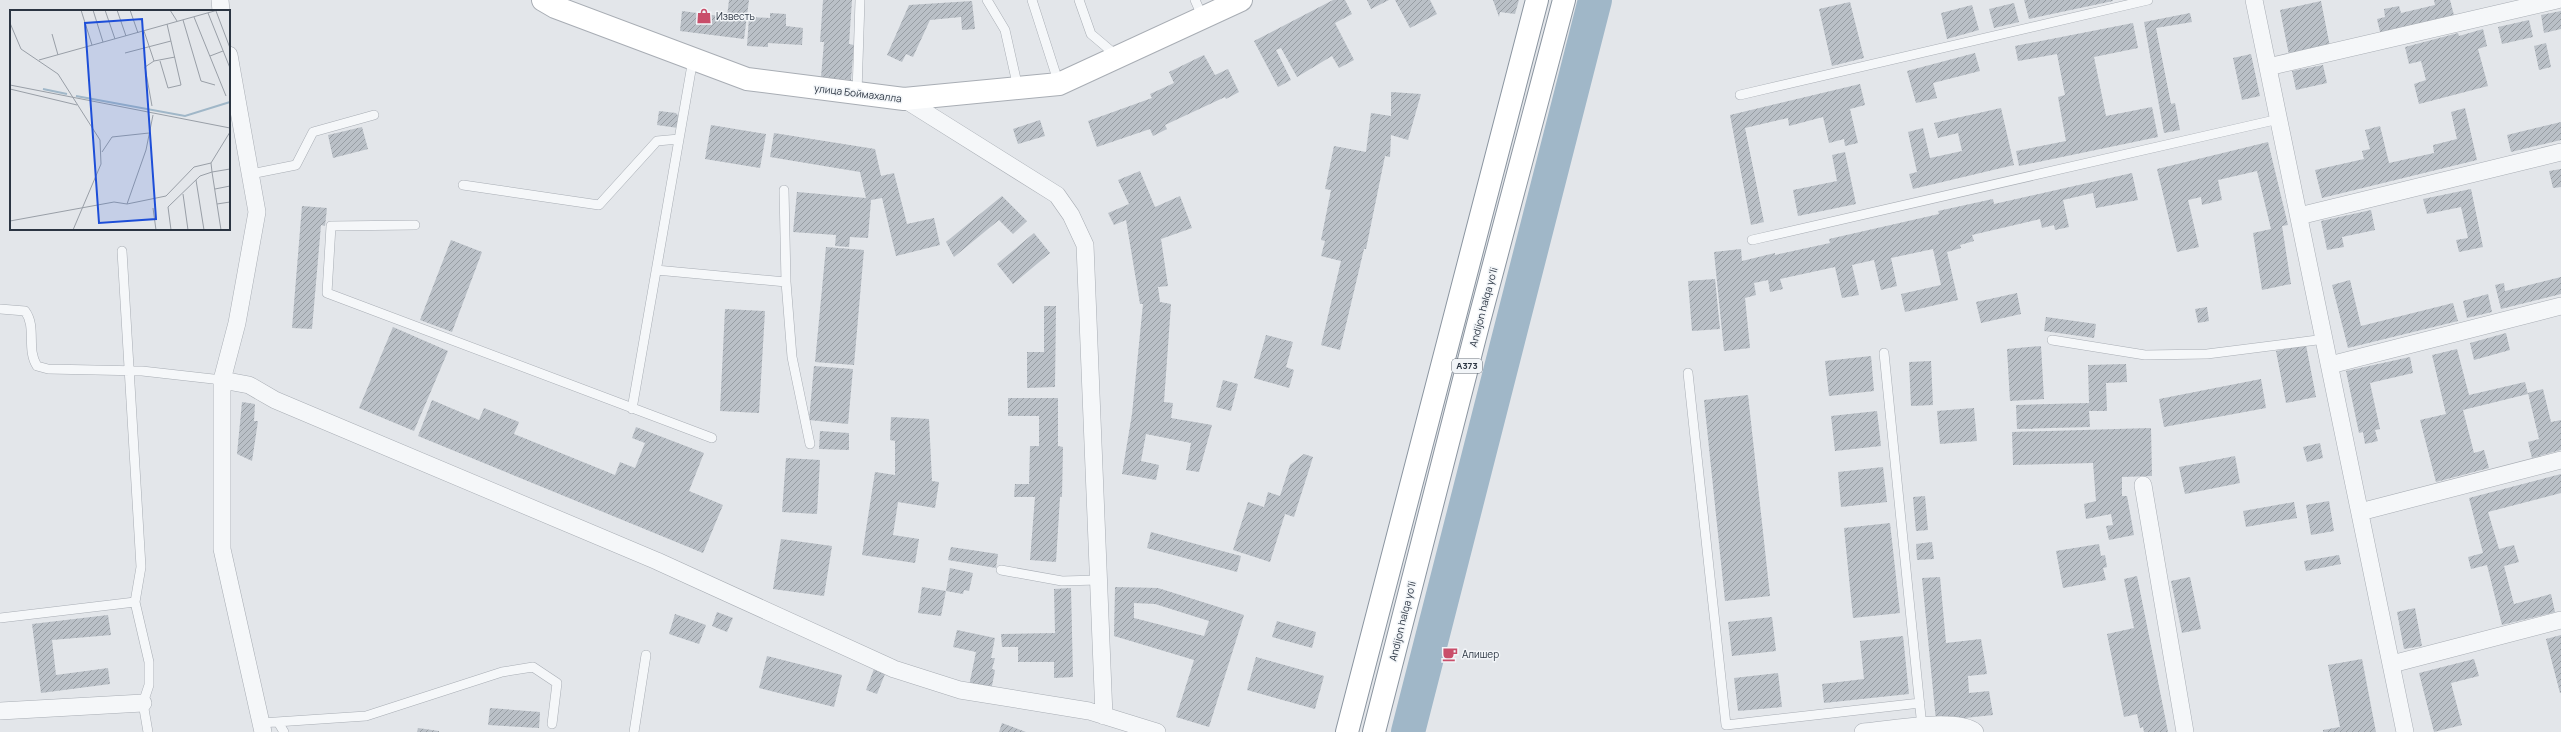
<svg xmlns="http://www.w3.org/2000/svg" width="2561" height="732" font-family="Manrope,sans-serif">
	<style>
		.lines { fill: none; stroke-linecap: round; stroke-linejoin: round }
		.river { stroke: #a0b7c8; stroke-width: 34 }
		.building { fill: url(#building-hatch); fill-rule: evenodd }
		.lane-casing { stroke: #a8adb4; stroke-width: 10 }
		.street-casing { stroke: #a8adb4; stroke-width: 18 }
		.secondary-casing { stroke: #a8adb4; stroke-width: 24 }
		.highway-casing { stroke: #8b95a0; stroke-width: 24 }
		.lane { stroke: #f5f7f9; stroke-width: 9 }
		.street { stroke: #f5f7f9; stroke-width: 17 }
		.secondary { stroke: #fff; stroke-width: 22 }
		.highway { stroke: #fff; stroke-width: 22 }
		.labels { text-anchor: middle; stroke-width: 3; stroke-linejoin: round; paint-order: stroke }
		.shield { fill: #f2f5f8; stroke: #676f79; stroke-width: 1 }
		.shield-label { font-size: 9px; font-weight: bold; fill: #2b3542 }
		.poi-label { font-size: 10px; fill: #2b3542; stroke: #f2f5f8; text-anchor: start }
		.street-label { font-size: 10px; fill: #2b3542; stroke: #f2f5f8 }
		.inset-river { fill: none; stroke: #a0b7c8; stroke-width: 2 }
		.inset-road { fill: none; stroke: #999fa7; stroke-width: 1 }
		.view { fill: #1d4ed8; fill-opacity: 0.15; stroke: #1d4ed8; stroke-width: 2 }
		.inset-edge { fill: none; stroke: #2b3542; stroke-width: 2 }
	</style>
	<defs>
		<pattern id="building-hatch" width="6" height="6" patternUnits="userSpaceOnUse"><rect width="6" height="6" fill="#bac0c7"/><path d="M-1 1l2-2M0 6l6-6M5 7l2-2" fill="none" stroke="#979da3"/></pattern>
	</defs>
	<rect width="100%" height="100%" fill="#e3e6ea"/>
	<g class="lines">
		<path class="river" d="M1408,732L1595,0"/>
	</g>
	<path class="building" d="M729,0H749L744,39L680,31L682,11L727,17Z
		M823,0H852L849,44L854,45L851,80L821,77L824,42H820Z
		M1333,0H1345L1352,14L1335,23L1354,60L1339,68L1332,56L1297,77L1281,48L1276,50L1291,80L1278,87L1254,41Z
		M1367,0H1389L1371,9Z
		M1395,0H1430L1437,14L1410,28Z
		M1493,0H1519L1515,14L1500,12L1499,17Z
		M2024,0H2113V1L2029,19Z
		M2434,0H2450L2455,19L2381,36L2377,19L2385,17L2384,9L2399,6L2401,13L2435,5Z
		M972,1L975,29L962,30L961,17L930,20L913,57L906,54L902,62L887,55L909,5Z
		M2321,1L2330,47L2289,55L2280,10Z
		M1850,2L1864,58L1832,66L1819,9Z
		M2014,3L2019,22L1994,28L1989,9Z
		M1972,5L1979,30L1947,39L1941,13Z
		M2561,11V29L2544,33L2541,15Z
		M770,13L786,14V26L803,28L802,45L768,43V47L747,46L749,17L770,18Z
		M2190,13L2192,22L2156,28L2171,104L2175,103L2180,130L2164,133L2144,22Z
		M2529,20L2533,37L2502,44L2498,27Z
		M2133,23L2138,48L2094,57L2106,116L2152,107L2158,137L2019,166L2016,151L2066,141L2058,97L2065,95L2057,54L2018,61L2015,46Z
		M2483,29L2487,46L2478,49L2488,86L2419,104L2414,84L2426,80L2421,61L2409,64L2405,47L2458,33L2459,36Z
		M2546,43L2551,67L2539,70L2534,46Z
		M1975,53L1980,71L1933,83L1937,98L1916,103L1907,71Z
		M2251,54L2260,96L2242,100L2233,58Z
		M1204,55L1215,75L1228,69L1239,92L1226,99L1225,97L1165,125L1167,129L1153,136L1150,129L1097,147L1088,121L1152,98L1150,94L1174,83L1169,72Z
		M2323,65L2327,83L2296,90L2292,71Z
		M1860,84L1865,105L1850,109L1858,143L1845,146L1844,139L1829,143L1823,117L1789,126L1788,118L1745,128L1764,222L1751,225L1730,115Z
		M1391,92L1421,94L1408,140L1391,135L1390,157L1385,156L1366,249H1364L1340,350L1321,345L1341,261L1321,256L1325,241L1321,240L1331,190L1325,189L1334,146L1366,152L1371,113L1391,116Z
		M2001,108L2014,165L1913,189L1909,174L1917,172L1908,132L1923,128L1930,158L1962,151L1958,133L1938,138L1934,123Z
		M2465,108L2477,160L2322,198L2315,170L2364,159L2362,151L2370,149L2365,130L2380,126L2389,163L2434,153L2433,145L2457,139L2451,112Z
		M659,111L676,113L680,118L678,128L657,125Z
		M1040,120L1045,136L1018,144L1013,129Z
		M2561,122V140L2511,152L2507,135Z
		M711,125L766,134L760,168L705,159Z
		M362,127L368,149L333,158L328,135Z
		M774,133L875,149L881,176L894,173L907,224L934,218L940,245L896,256L882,198L871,200L868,238L850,237L849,247L835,246L836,235L793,232L797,192L866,198L860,172L770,157Z
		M2268,142L2288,225L2282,226L2291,284L2262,290L2253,233L2271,229L2257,171L2218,180L2222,200L2202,205L2201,197L2188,200L2199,247L2177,252L2157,169Z
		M1845,152L1856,204L1798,216L1793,190L1837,181L1832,155Z
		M2561,169V187L2553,188L2549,171Z
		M1140,171L1155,207L1180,196L1192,228L1161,239L1168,286L1158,287L1160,302L1171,304L1164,402L1173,403L1171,418L1212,425L1199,472L1186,470L1191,443L1146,434L1141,461L1159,465L1156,480L1122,474L1132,414L1143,304H1140L1126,220L1114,225L1108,213L1129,204L1118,180Z
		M2132,173L2138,200L2096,208L2093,193L2063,200L2069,227L2055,230L2054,225L2042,228L2040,219L1972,235L1974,241L1960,245L1961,248L1947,252L1958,300L1905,312L1901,294L1941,285L1933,249L1891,258L1897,286L1881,290L1874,260L1852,265L1859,295L1842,298L1835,267L1780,279L1783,289L1770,292L1768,280L1754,283L1756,295L1745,298L1750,348L1724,351L1714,252L1741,249L1742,261L1775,253V255L1830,243L1829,239L1939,214L1938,211L1993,199L1994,204Z
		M2471,189L2483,247L2459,252L2456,240L2468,238L2461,207L2427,214L2423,199Z
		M1002,196L1027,221L1013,234L999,220L954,257L946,242Z
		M302,206L327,208L325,226L321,225L312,329L292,328Z
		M2371,210L2375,230L2342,237L2344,247L2327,250L2321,221Z
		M1034,233L1050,253L1013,284L997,264Z
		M451,240L482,252L452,332L420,320Z
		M826,247L864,250L854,365L815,362Z
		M2561,277V294L2501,309L2495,285L2504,283L2505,291Z
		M1715,279L1720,329L1692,331L1688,281Z
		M2350,280L2361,326L2453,303L2458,321L2348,348L2332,285Z
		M2017,293L2021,314L1981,323L1976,302Z
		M2488,294L2492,312L2467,318L2463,301Z
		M1044,306H1056L1055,387L1027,388V352H1044Z
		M2207,307L2209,321L2198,323L2195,309Z
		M725,309L765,311L759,413L720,411Z
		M2046,317L2096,324L2094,338L2044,331Z
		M393,327L448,351L414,431L359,408Z
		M2506,333L2510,350L2474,360L2470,343Z
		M1266,335L1293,342L1286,367L1294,370L1289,388L1254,378Z
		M2306,345L2316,397L2286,403L2276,351Z
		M2041,346L2044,399L2010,401L2007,349Z
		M2457,349L2469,395L2525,382L2528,394L2463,410L2474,453L2484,450L2489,468L2436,482L2420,420L2446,414L2432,355Z
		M1871,356L1874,391L1829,396L1825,361Z
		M2410,357L2413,373L2370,383L2380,429L2375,430L2378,441L2365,444L2363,432L2359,433L2346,371Z
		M1931,361L1933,405L1911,406L1909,362Z
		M2126,364L2127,382L2106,383L2107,411H2089L2090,427L2017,429L2016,405L2089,403L2088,365Z
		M814,366L853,369L848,424L809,420Z
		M2261,379L2266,408L2164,427L2159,399Z
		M1223,380L1238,384L1231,411L1216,407Z
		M2543,389L2551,422L2561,420V450L2532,458L2528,442L2539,439L2528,393Z
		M1748,395L1770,596L1725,601L1704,400Z
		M1008,398H1058V446L1063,447L1062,497H1060L1056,562L1030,560L1035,497H1014L1015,484H1029L1030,446H1039V416H1008Z
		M432,400L479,420L484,408L519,422L514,434L615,475L620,462L635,468L645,443L632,438L636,427L704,453L689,491L723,505L703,553L418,436Z
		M242,402L255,404L254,421H258L252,461L237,454Z
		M1974,408L1977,441L1940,444L1937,411Z
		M1877,411L1881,446L1835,451L1831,416Z
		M891,417L929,419L932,481L939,482L935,508L898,502L893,535L919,539L915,563L862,555L875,472L895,475V441L890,440Z
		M2151,428L2152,476L2122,477V496H2127L2134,535L2109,540L2106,526L2113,525L2111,514L2086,519L2084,504L2096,501L2093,463L2013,465L2012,432Z
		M820,431L849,433V450L819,449Z
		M2320,443L2323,458L2307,462L2303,447Z
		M1304,454L1313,457L1294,517L1285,514L1270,562L1233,550L1248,502L1264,507L1268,492L1280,496L1290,465Z
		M2235,456L2240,483L2185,494L2179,467Z
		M786,458L820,460L817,514L782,512Z
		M1883,467L1887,502L1841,507L1838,472Z
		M2561,474V493L2488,512L2499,549L2514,545L2519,562L2504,566L2514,604L2551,594L2555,612L2502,625L2487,565L2471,569L2468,557L2483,553L2469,498Z
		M1925,496L1928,530L1916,531L1913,497Z
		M2329,501L2334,531L2311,535L2306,505Z
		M2294,502L2297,518L2246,527L2243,511Z
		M1890,523L1900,613L1853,618L1844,528Z
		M1151,532L1241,556L1237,572L1147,548Z
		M781,539L832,546L824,596L773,589Z
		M1932,542L1934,559L1917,560L1916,544Z
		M2099,544L2101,556L2105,555L2107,567L2103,568L2106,580L2063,588L2056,551Z
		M951,547L998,554L996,568L948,560Z
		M2339,555L2341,564L2306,571L2304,561Z
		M950,568L973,573L969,591L964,590L963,594L946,591Z
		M2137,576L2147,626L2168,732H2144L2143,727L2140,728L2137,714L2124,717L2107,634L2134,628L2124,579Z
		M1940,577L1946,643L1981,639L1987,674L1968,676L1969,693L1989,691L1993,715L1936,721L1922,578Z
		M2190,577L2201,629L2182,633L2171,581Z
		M922,587L946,591L941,616L918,613Z
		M1115,587L1158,588L1244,615L1209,727L1176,717L1194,660L1114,636ZM1134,603L1155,604L1209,621L1204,636L1134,618Z
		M1071,588L1073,677L1054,678V662H1018V647H1002L1001,634L1055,633L1054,589Z
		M2415,608L2422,646L2404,649L2397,612Z
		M717,612L733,618L727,632L712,626Z
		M675,614L706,625L699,644L669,634Z
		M108,615L111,635L52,640L56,675L108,668L110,684L41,693L32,624Z
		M1772,617L1776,651L1732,656L1728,622Z
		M1277,621L1316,632L1312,648L1272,637Z
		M957,630L995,638L991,658H995L992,669L995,670L991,691L969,686L976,652L953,647Z
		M2561,635V693H2560L2546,639Z
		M1903,636L1909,694L1824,703L1822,684L1864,679L1860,641Z
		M767,656L842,675L834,707L759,688Z
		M1256,657L1324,676L1315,709L1247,690Z
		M2362,659L2376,732H2323V730L2340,727L2328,665Z
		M2474,659L2479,676L2451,683L2462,725L2434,732L2419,673Z
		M874,669L885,674L877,694L866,690Z
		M1778,673L1782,707L1738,711L1734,678Z
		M490,708L540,712L539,728L488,725Z
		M1002,723L1026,732H999Z
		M418,728L439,731V732H417Z"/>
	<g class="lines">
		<g class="lane-casing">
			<path id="lane" d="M987,0L1005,30L1018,88
				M1032,0L1059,84
				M1079,0L1091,34L1117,56
				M1195,0L1203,18
				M857,93L860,0
				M1740,95L2148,0
				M251,174L296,165L313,132L374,115
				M463,185L599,205L657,141L679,139
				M784,190L786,282
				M415,225L331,226L327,293L712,438
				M1752,240L2279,119
				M122,251L141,567L135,602L149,662V685L143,703L148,732
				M656,270L786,282L792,357L810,444
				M0,309L25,311C37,327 26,349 37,366L48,369L142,371L222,380
				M2052,340L2145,355L2207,354L2325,339
				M1884,353L1922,727
				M1688,373L1726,725L1920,703
				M632,409L693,59
				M1001,570L1062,581L1098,580
				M0,618L135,602
				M278,722L284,732
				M261,723L366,716L502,672L533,667L557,683L552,724
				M634,732L646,655"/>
		</g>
		<g class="street-casing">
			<path id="street" d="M220,0L221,11
				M2254,0L2405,732
				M229,55L257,212L237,323L222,380L249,385L275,400L657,561L894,669L960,690L1089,711L1157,732
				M2268,67L2557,0
				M904,99L1057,195L1071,215L1085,245L1104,716
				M2299,216L2561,152
				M2330,365L2561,306
				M222,380V549L263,732
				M2143,485L2185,732
				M2360,512L2561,460
				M2392,664L2561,620
				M0,711L143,703
				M1863,732C1887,730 1958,717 1975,732"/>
		</g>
		<g class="secondary-casing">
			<path id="secondary" d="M543,0L555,7L747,79L904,99L1059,84L1241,0"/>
		</g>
		<g class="highway-casing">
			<path id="highway" d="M1347,732L1537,0
				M1374,732L1478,325L1564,0"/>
		</g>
		<use href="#lane" class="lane"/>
		<use href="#street" class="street"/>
		<use href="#secondary" class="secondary"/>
		<use href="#highway" class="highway"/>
	</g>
	<defs>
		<g id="shop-bare" transform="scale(1.2)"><path d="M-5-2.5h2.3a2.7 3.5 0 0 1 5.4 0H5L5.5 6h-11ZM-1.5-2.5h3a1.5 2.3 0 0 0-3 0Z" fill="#c94e6a" stroke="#f2f5f8" stroke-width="2.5" paint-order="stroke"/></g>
		<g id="cafe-bare" transform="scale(1.2)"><path d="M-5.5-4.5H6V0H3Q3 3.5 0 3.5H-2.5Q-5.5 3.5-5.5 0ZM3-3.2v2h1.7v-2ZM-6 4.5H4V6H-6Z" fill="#c94e6a" stroke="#f2f5f8" stroke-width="2.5" paint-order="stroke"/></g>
	</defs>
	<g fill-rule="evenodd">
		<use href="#shop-bare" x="704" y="16"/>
		<use href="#cafe-bare" x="1450" y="654"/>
	</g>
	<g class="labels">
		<rect class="shield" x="1452" y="359" width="30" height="14" rx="3"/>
		<g class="shield-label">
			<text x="1467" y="369">A373</text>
		</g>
		<g class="poi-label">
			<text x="716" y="20">Известь</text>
			<text x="1462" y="658">Алишер</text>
		</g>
		<g class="street-label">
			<text transform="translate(858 93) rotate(7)" y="4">улица Боймахалла</text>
			<text transform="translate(1483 307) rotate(-75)" y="4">Andijon halqa yo‘li</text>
			<text transform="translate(1402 621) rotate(-76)" y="4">Andijon halqa yo‘li</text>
		</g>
	</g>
	<g transform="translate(10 10)">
		<rect width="220" height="220" fill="#e3e6ea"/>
		<path class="inset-river" d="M33,79L57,84M66,86L175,106L220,92"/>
		<path class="inset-road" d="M71,0L82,35M83,0L93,32M95,0L105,29M107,0L116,26M120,0L128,23M160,0L167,11M206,1L220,38M198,3L220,58M184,7L216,86M173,10L191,71L205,75M0,13L11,39L48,64L90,130L91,154L63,220M134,21L144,51L135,57L142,96M42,24L48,45M115,43L161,31M200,46L213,41M29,50L208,0M144,51L165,47M150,51L158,78L171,75L157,14M0,75L220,118M0,79L67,95M92,142L102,127L139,123M186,170L194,220M205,179L220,176M173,184L178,220M117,194L156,186L184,157L201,153M207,194L220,192M143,198L146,220M0,211L104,192L117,194L136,140L143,105M161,220L158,197L190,166L202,162L201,153L220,122M211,220L202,162L220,159"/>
		<path class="view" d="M132,9L146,209L89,213L75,13Z"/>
		<rect width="220" height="220" class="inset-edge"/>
	</g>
</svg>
